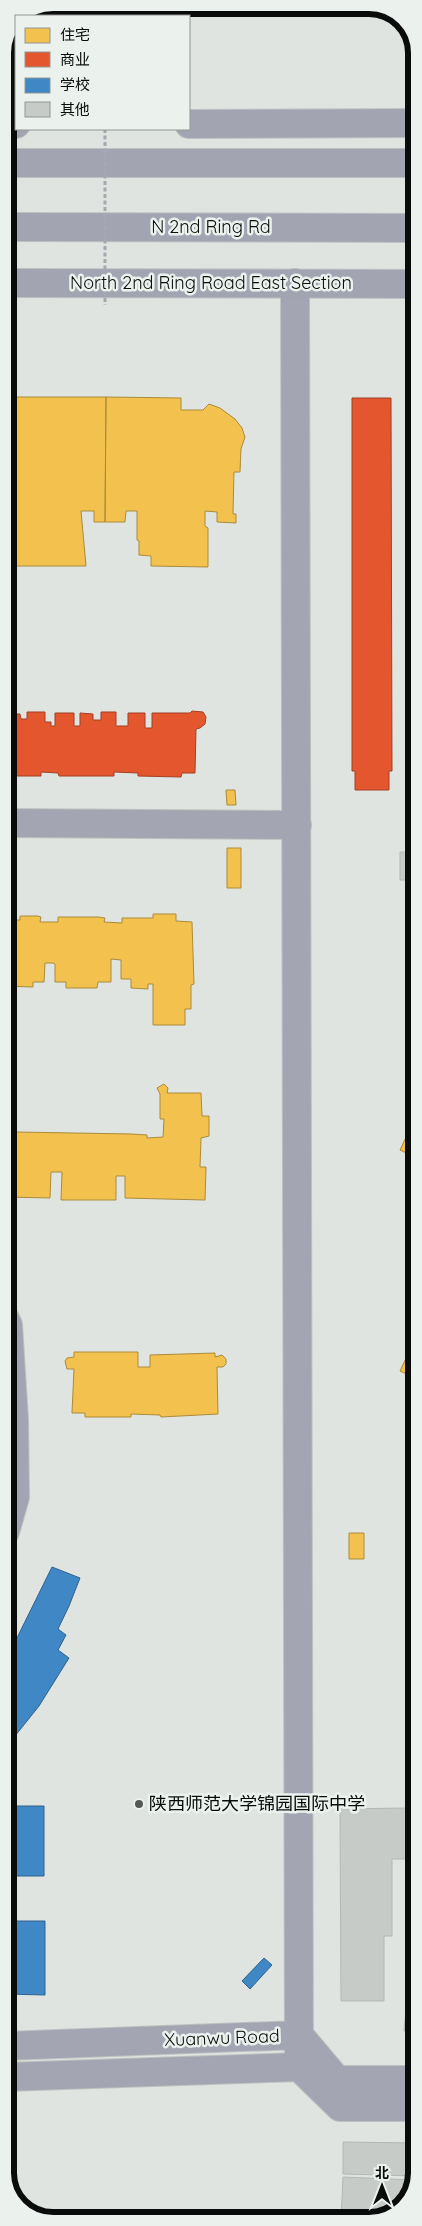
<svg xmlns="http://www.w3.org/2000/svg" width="422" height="2226" font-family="Quicksand,'Noto Sans SC',sans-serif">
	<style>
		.homes { fill: #f2c14e; stroke: #ac8b3a }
		.shops { fill: #e4572e; stroke: #a34024 }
		.schools { fill: #3f88c5; stroke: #2f638d }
		.building { fill: #c7cbc8; stroke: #b4b7b6 }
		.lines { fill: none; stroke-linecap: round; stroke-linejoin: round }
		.minor-casing { stroke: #bec1bf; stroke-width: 30 }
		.tertiary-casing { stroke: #bec1bf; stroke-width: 30 }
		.secondary-casing { stroke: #bec1bf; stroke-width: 30 }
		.trunk-casing { stroke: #bec1bf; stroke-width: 30 }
		.minor { stroke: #a3a5b2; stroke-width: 28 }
		.tertiary { stroke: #a3a5b2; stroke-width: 28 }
		.secondary { stroke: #a2a4b1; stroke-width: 28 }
		.trunk { stroke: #a2a5b1; stroke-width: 28 }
		.path-bridge { stroke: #a5a8af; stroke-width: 3; stroke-dasharray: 4 2.5; stroke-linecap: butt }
		.poi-dot { fill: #555856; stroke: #ebf2ee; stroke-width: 2 }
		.labels { text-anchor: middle; stroke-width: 5; stroke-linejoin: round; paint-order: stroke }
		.street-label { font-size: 18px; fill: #0a0c0b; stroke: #ebf2ee }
		.poi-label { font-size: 18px; fill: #0a0c0b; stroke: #ebf2ee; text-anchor: start }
		.rim { fill: none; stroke: #0a0c0b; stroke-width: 6 }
	</style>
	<rect width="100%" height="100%" fill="#dfe4e1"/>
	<path class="homes" d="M5,397H106L105,522H94V511H81L86,566H8V552H13V549H15V512H5Z
		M106,397L181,398V410H203L209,404L220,408L235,419L242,428L245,437L241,449L240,472H234L233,514H236V523L217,522V512L205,511V526L208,528V567L151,566V556L139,555V541L137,540V511H126L125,522H105Z
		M226,790H235L236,805H227Z
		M227,848H241V888H227Z
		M153,914H176V921L192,922L194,984L191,985V1009H185V1025H153V984H148V989L131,988V979H121V960L111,959V982H98L97,988H66V982H55V964L53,963H45L44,982H33V987L5,986V920H20V916H38L41,917L40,922H58V917H98L105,918L104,922L122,923V918H153Z
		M164,1084L168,1088L167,1093H201L202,1116H209V1136L201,1138L200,1167H206L205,1200L125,1198V1176H116V1200H61L62,1172H51L50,1198L5,1197V1134H12L11,1147H16V1132L132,1134L147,1135V1138L163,1137L164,1119H160V1094L157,1088Z
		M416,1116H417V1158L400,1150Z
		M417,1335V1379L400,1371Z
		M74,1352H138V1367H150V1355L215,1353V1357L222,1355L226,1359V1364L223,1367H217L218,1414L161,1417L160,1415L131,1414V1417H85V1413H72L74,1369H67L65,1361L67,1358L74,1357Z
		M349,1533H364V1559H349Z"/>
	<path class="shops" d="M352,398H391L392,771H389V790H355V771H352Z
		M192,711L203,712L206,717L205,724L200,728L196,729L195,773H182L181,777L138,776V773L114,772V776H59L58,773L41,772V776H5L7,714H20L21,719H27V712H45V722H51V726H55V713H74V726H80V713L93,714V720H101V712H116V726H128V713H145V728H152V713H190Z"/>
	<path class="schools" d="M52,1567L80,1578L69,1606L58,1629L66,1635L58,1650L69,1658L39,1706L7,1746L5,1649L10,1652Z
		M5,1806H44V1876H5Z
		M5,1921H45V1995L5,1994Z
		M264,1958L272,1965L250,1989L242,1981Z"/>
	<path class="building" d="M400,852H417V899H413V880H400Z
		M408,1808V1821H415V1848H408V1859H392V1936H384V2001H341L340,1809Z
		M417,1889V2032L404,2031Z
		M343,2142L417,2143L416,2176L343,2174Z
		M343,2177L414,2180L405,2204L375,2221H341Z"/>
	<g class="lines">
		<g class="minor-casing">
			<path id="minor" d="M5,823L297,825
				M5,1319L8,1325L14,1420L15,1497L5,1532"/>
		</g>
		<g class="tertiary-casing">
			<path id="tertiary" d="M295,283L299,2067
				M5,2046L299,2035L337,2080H417
				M5,2077L299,2067L340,2107H417"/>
		</g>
		<g class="secondary-casing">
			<path id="secondary" d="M5,124H16
				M189,124L417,123
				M5,283L417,284"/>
		</g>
		<g class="trunk-casing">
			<path id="trunk" d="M5,163H417
				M5,227L417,228"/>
		</g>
		<use href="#minor" class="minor"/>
		<use href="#tertiary" class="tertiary"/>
		<use href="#secondary" class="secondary"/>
		<use href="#trunk" class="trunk"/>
		<path class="path-bridge" d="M105,129V305"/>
	</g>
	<circle class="poi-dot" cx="139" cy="1804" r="5"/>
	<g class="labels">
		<g class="street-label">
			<text x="211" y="233">N 2nd Ring Rd</text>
			<text x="211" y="289">North 2nd Ring Road East Section</text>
			<text transform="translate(222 2038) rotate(-2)" y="6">Xuanwu Road</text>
		</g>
		<g class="poi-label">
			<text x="149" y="1810">陕西师范大学锦园国际中学</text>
		</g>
	</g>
	<path d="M0 0H422V2226H0ZM53 14H369A39 39 0 0 1 408 53V2173A39 39 0 0 1 369 2212H53A39 39 0 0 1 14 2173V53A39 39 0 0 1 53 14Z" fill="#ebf2ee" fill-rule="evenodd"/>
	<path class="rim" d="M53 14H369A39 39 0 0 1 408 53V2173A39 39 0 0 1 369 2212H53A39 39 0 0 1 14 2173V53A39 39 0 0 1 53 14Z"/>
	<rect x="15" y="15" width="175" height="115" fill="#ebf2ee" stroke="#919693"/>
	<rect x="25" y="28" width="25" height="15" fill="#f2c14e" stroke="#919693"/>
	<text x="60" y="40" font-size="15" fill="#0a0c0b">住宅</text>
	<rect x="25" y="52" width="25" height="15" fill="#e4572e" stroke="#919693"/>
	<text x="60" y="65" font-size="15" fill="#0a0c0b">商业</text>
	<rect x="25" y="78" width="25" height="15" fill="#3f88c5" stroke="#919693"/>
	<text x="60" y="90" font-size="15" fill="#0a0c0b">学校</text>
	<rect x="25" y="102" width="25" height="15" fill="#c7cbc8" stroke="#919693"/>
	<text x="60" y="115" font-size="15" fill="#0a0c0b">其他</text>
	<g transform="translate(382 2186)" stroke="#ebf2ee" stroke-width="4" paint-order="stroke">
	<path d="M0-4L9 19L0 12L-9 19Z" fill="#0a0c0b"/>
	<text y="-8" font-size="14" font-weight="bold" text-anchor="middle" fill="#0a0c0b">北</text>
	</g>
</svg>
